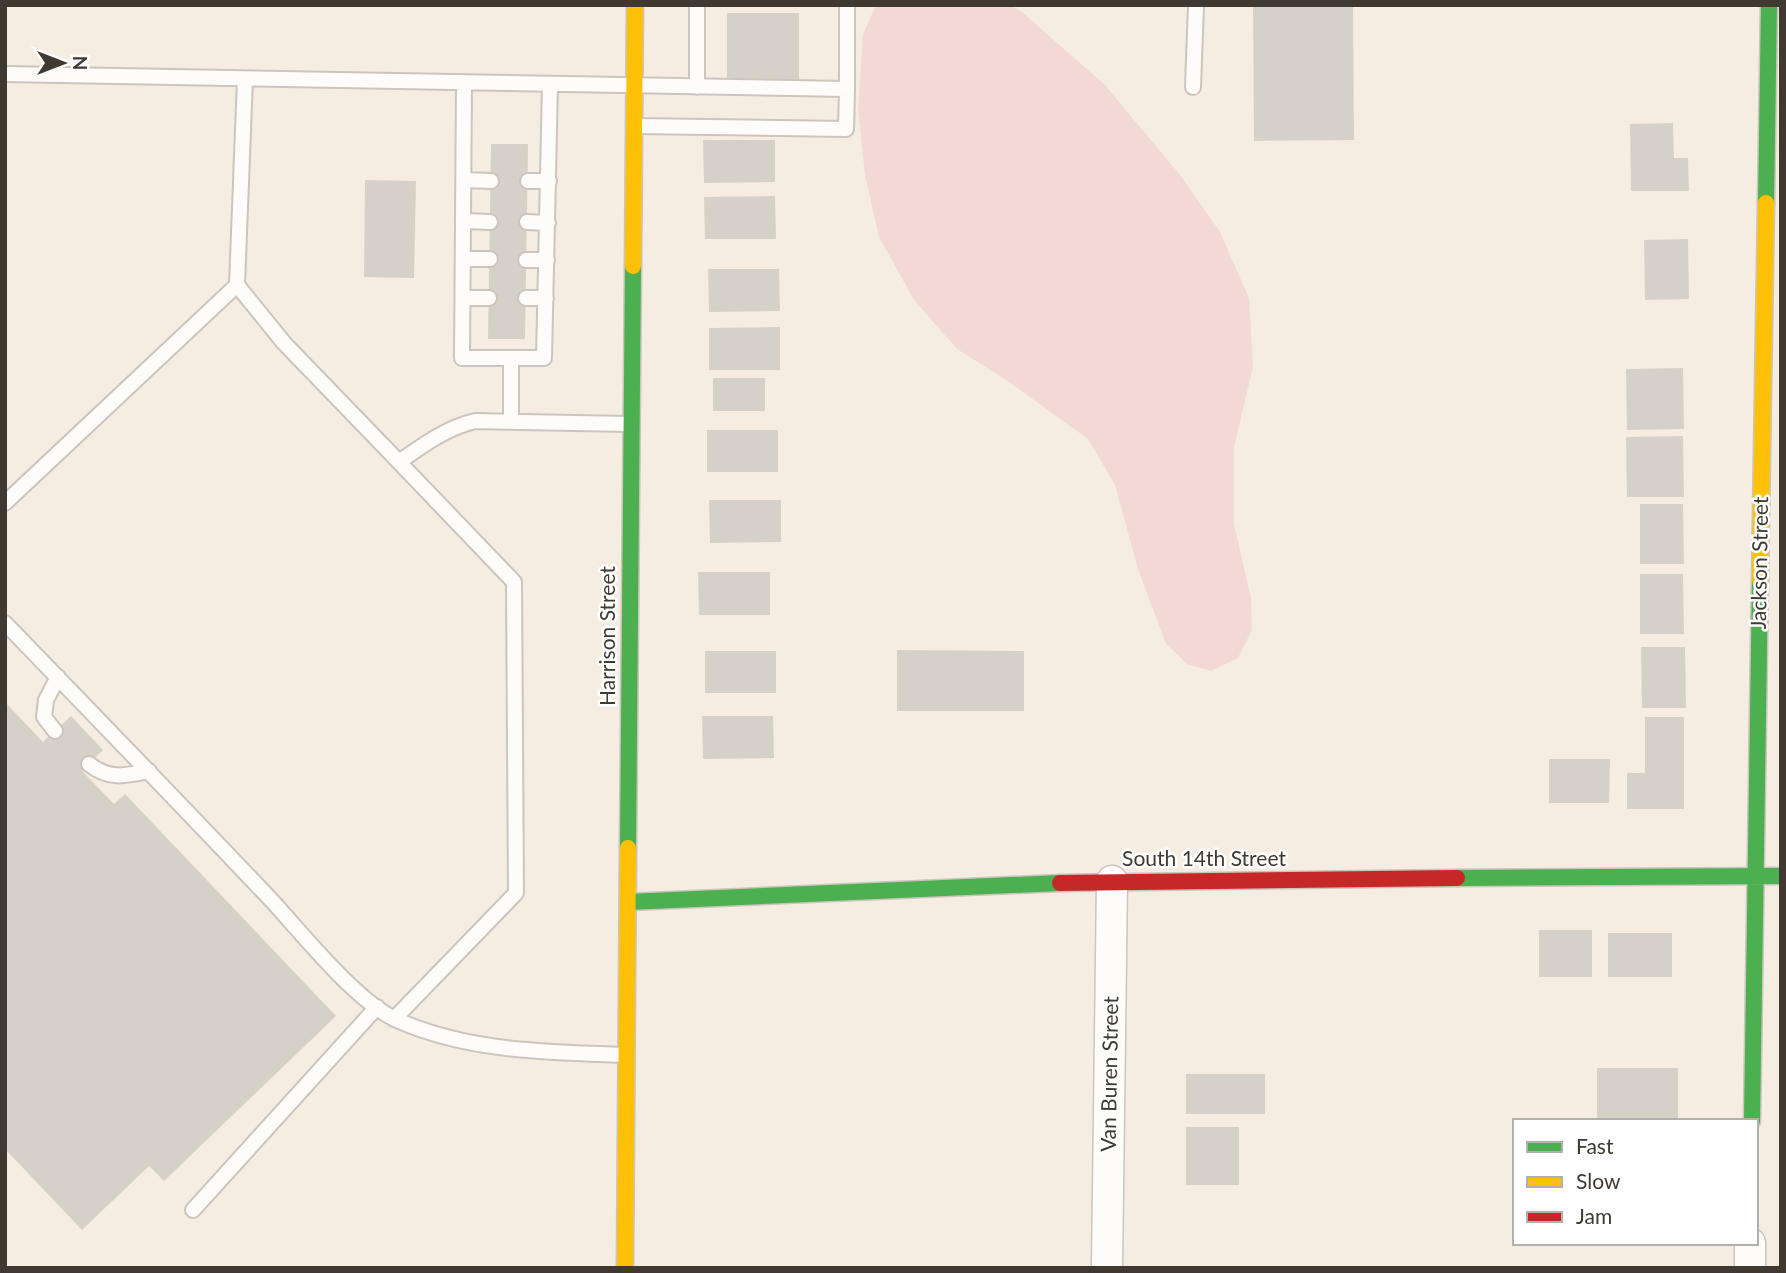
<svg xmlns="http://www.w3.org/2000/svg" width="1786" height="1273" font-family="Lato,sans-serif">
	<style>
		.green { fill: #f3d9d5 }
		.building { fill: #d6d1c8 }
		.lines { fill: none; stroke-linecap: round; stroke-linejoin: round }
		.lane-casing { stroke: #ccc5bd; stroke-width: 18 }
		.street-casing { stroke: #ccc5bd; stroke-width: 33 }
		.fast-casing { stroke: #ccc5bd; stroke-width: 19 }
		.slow-casing { stroke: #ccc5bd; stroke-width: 19 }
		.jam-casing { stroke: #ccc5bd; stroke-width: 19 }
		.lane { stroke: #fefcfb; stroke-width: 14 }
		.street { stroke: #fefcfb; stroke-width: 30 }
		.fast { stroke: #4caf50; stroke-width: 16 }
		.slow { stroke: #ffc107; stroke-width: 16 }
		.jam { stroke: #c62828; stroke-width: 16 }
		.labels { text-anchor: middle; stroke-width: 5; stroke-linejoin: round; paint-order: stroke }
		.street-label { font-size: 21px; fill: #403932; stroke: #fefefe }
	</style>
	<rect width="100%" height="100%" fill="#f6ede2"/>
	<path class="green" d="M876,5H1010L1021,11L1105,85L1181,176L1220,232L1249,298L1253,367L1234,447V524L1251,598L1252,630L1238,658L1211,671L1187,664L1166,644L1138,569L1115,485L1088,439L1009,382L957,349L914,300L879,237L865,175L858,109L863,34Z"/>
	<path class="building" d="M1253,5H1353L1354,140L1254,141Z
		M727,13H799V80H727Z
		M1673,123L1674,158H1688L1689,191H1631L1630,124Z
		M703,140H775V182L704,183Z
		M491,144H528L525,339H488Z
		M365,180L416,181L414,278L364,277Z
		M775,196L776,239H705L704,197Z
		M1688,239L1689,299L1645,300L1644,240Z
		M708,269H779L780,311L709,312Z
		M780,327V370H709V328Z
		M1683,368L1684,429L1627,430L1626,369Z
		M713,378H765V411H713Z
		M707,430H778V472H707Z
		M1683,436L1684,497H1627L1626,437Z
		M709,500H781V542L710,543Z
		M1640,504H1683L1684,564H1640Z
		M698,572H770V615H699Z
		M1640,574H1683L1684,634H1640Z
		M1641,647H1685L1686,708H1642Z
		M897,650L1024,651V711H897Z
		M705,651H776V693H705Z
		M5,702L43,742L71,716L103,750L82,771L114,804L125,794L336,1016L164,1181L149,1166L82,1230L5,1149Z
		M702,716H773L774,758L703,759Z
		M1645,717H1684V809H1627V773H1645Z
		M1549,759H1610L1609,803H1549Z
		M1539,930H1592V977H1539Z
		M1608,933H1672V977H1608Z
		M1597,1068H1678V1120H1597Z
		M1186,1074H1265V1114H1186Z
		M1186,1127H1239V1185H1186Z"/>
	<g class="lines">
		<g class="lane-casing">
			<path id="lane" d="M697,5V87
				M5,74L847,89V5
				M245,79L237,285L284,343L399,462C423,445 446,428 475,421L629,424
				M464,83L462,358H544L550,84
				M1193,87L1196,5
				M634,126L846,129L847,89
				M464,180L491,181
				M528,181H549
				M464,221L490,222
				M527,222L548,223
				M464,259H490
				M526,260H547
				M463,298H489
				M526,298H546
				M511,358V420
				M5,503L237,285
				M5,623C95,716 185,809 274,903C303,935 358,1003 397,1020C469,1052 548,1052 626,1055
				M55,731L44,717L46,700L58,677
				M89,764C109,780 125,776 149,771
				M394,1019L516,893L514,582L399,462
				M193,1210L377,1007"/>
		</g>
		<g class="street-casing">
			<path id="street" d="M1107,1268L1112,881
				M1750,1268V1243"/>
		</g>
		<g class="fast-casing">
			<path id="fast" d="M1766,203L1769,5
				M628,848L633,266
				M1457,878L1781,876
				M628,902L1060,883
				M1752,1121L1760,580"/>
		</g>
		<g class="slow-casing">
			<path id="slow" d="M633,266L635,5
				M1760,580L1766,203
				M625,1268L628,848"/>
		</g>
		<g class="jam-casing">
			<path id="jam" d="M1060,883L1457,878"/>
		</g>
		<use href="#lane" class="lane"/>
		<use href="#street" class="street"/>
		<use href="#fast" class="fast"/>
		<use href="#slow" class="slow"/>
		<use href="#jam" class="jam"/>
	</g>
	<g class="labels">
		<g class="street-label">
			<text transform="translate(1760 563) rotate(-89)" y="7">Jackson Street</text>
			<text transform="translate(608 636) rotate(-90)" y="7">Harrison Street</text>
			<text x="1204" y="866">South 14th Street</text>
			<text transform="translate(1110 1074) rotate(-89)" y="7">Van Buren Street</text>
		</g>
	</g>
	<rect width="1786" height="1273" fill="none" stroke="#403932" stroke-width="14"/>
	<rect x="1513" y="1119" width="245" height="126" fill="#fefefe" stroke="#b2afac" stroke-width="2"/>
	<rect x="1527" y="1142" width="35" height="10" fill="#4caf50" stroke="#b2afac" stroke-width="2"/>
	<text x="1576" y="1154" font-size="21" fill="#403932">Fast</text>
	<rect x="1527" y="1177" width="35" height="10" fill="#ffc107" stroke="#b2afac" stroke-width="2"/>
	<text x="1576" y="1189" font-size="21" fill="#403932">Slow</text>
	<rect x="1527" y="1212" width="35" height="10" fill="#c62828" stroke="#b2afac" stroke-width="2"/>
	<text x="1576" y="1224" font-size="21" fill="#403932">Jam</text>
	<g transform="translate(63 63) rotate(90)" stroke="#fefefe" stroke-width="5" paint-order="stroke">
	<path d="M0-5L12 26L0 18L-12 26Z" fill="#403932"/>
	<text y="-10" font-size="19" font-weight="bold" text-anchor="middle" fill="#403932">N</text>
	</g>
</svg>
